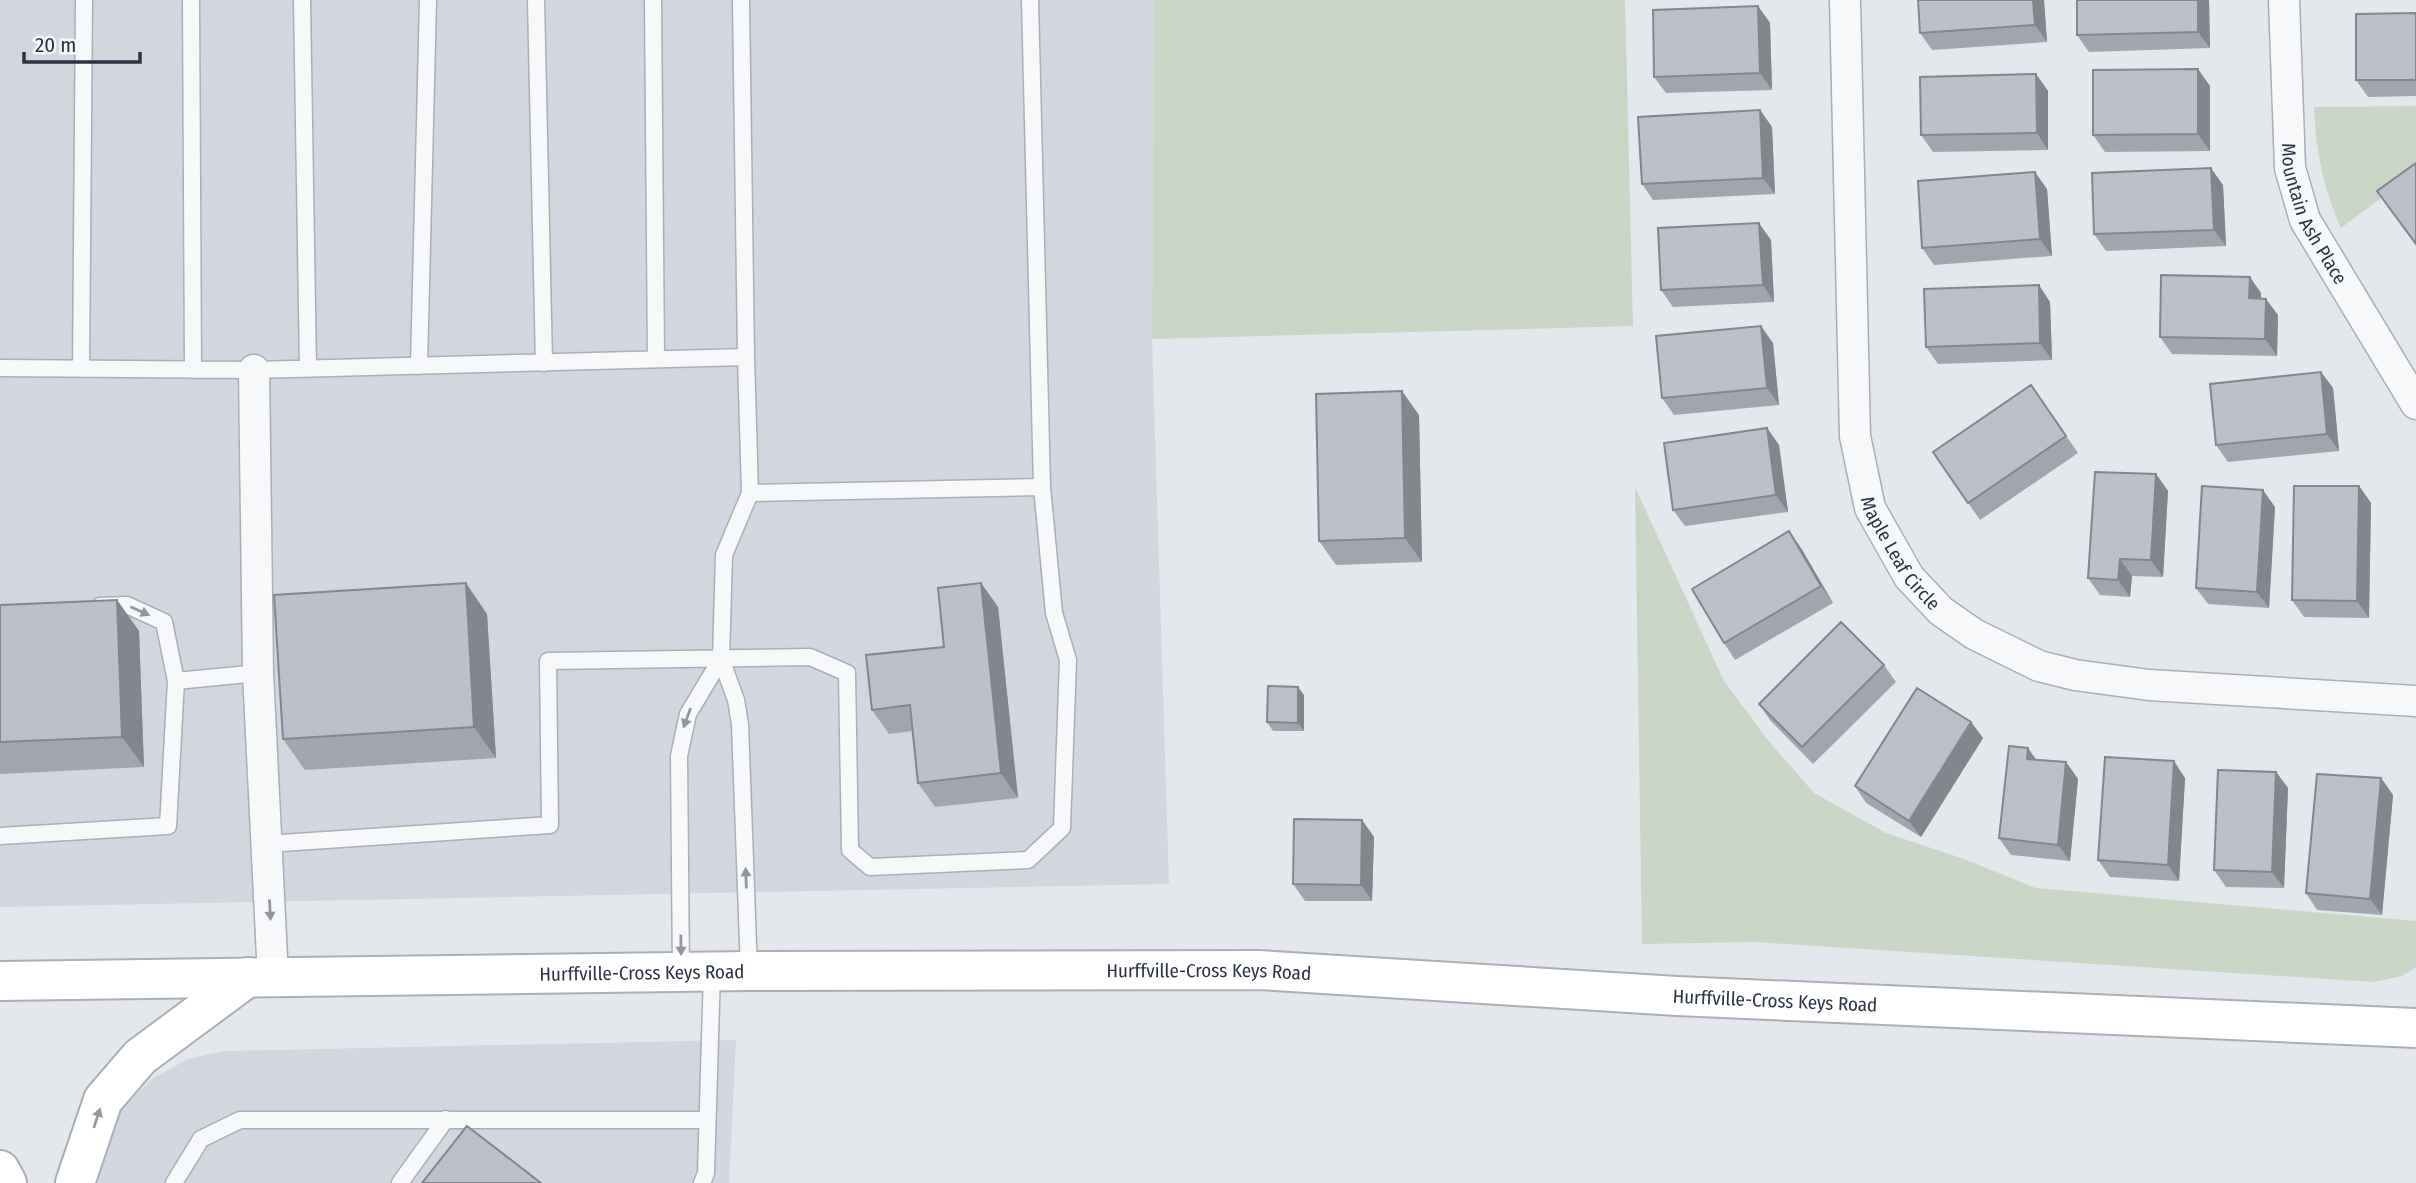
<svg xmlns="http://www.w3.org/2000/svg" width="2416" height="1183" font-family="'Fira Sans Condensed',sans-serif">
	<style>
		.built { fill: #d2d6de }
		.green { fill: #c9d6c5 }
		.lines { fill: none; stroke-linecap: round; stroke-linejoin: round }
		.lane-casing { stroke: #a9aeb7; stroke-width: 19 }
		.street-casing { stroke: #a9aeb7; stroke-width: 33 }
		.secondary-casing { stroke: #a9aeb7; stroke-width: 42 }
		.lane { stroke: #f7f8fa; stroke-width: 16 }
		.street { stroke: #f7f8fa; stroke-width: 30 }
		.secondary { stroke: #fff; stroke-width: 38 }
		.wall { fill: #a1a5ae }
		.shaded-wall { fill: #83868d }
		.building { fill: #bbc0ca; stroke: #83868d; stroke-width: 2 }
		.oneway { fill: #9196a0 }
		.oneway2 { fill: #959aa2 }
		.labels { text-anchor: middle; stroke-width: 6; stroke-linejoin: round; paint-order: stroke }
		.street-label { font-size: 19px; fill: #2b3445; stroke: #f4f6f9 }
	</style>
	<rect width="100%" height="100%" fill="#e4e7ec"/>
	<path class="built" d="M0,0H1154L1152,339L1169,884L0,907Z
		M736,1040L729,1183H98L103,1149L118,1112L153,1078L188,1059L225,1051Z"/>
	<path class="green" d="M1154,0H1625L1633,326L1152,339Z
		M2416,106V172L2341,228C2323,187 2316,151 2314,107Z
		M1635,487L1724,681L1767,739L1814,793L1886,833L1964,859L2036,888L2416,921V967L2402,976L2374,982L1754,942L1642,944Z"/>
	<g class="lines">
		<g class="lane-casing">
			<path id="lane" d="M191,0L193,370
				M302,0L308,369
				M536,0L544,363
				M653,0L656,359
				M746,357L750,493L724,555L721,659L736,700L740,724L749,971
				M419,366L428,0
				M0,368L254,370L746,357L741,0
				M81,369L84,0
				M750,493L1042,487L1030,0
				M100,606L127,605L164,622L176,681
				M0,836L168,826L176,681L258,673
				M266,844L550,825L548,661L810,657L847,673L850,850L870,867L1028,860L1062,828L1068,660L1054,613L1042,487
				M681,972L679,756L688,714L721,659
				M174,1183L201,1139L240,1120H707
				M400,1183L446,1119
				M702,1183L706,1173L712,972"/>
		</g>
		<g class="street-casing">
			<g id="street">
				<path id="s1" d="M1845,0L1855,436L1870,508L1909,577L1941,611L1974,634L2039,666L2075,675L2149,685L2416,701"/>
				<path id="s2" d="M2284,0L2290,168L2305,220L2416,404"/>
				<path d="M254,370L258,673L273,977"/>
			</g>
		</g>
		<g class="secondary-casing">
			<g id="secondary">
				<path id="s3" d="M0,981L749,971L1259,970L1677,996L2416,1028"/>
				<path d="M0,1170L7,1183"/>
				<path d="M75,1183L103,1100L140,1057L248,977"/>
			</g>
		</g>
		<use href="#lane" class="lane"/>
		<use href="#street" class="street"/>
		<use href="#secondary" class="secondary"/>
	</g>
	<path class="wall" d="M1918,0H2044L2047,42L1932,50L1920,33Z
		M2209,0L2210,48L2089,52L2077,35Z
		M1758,6L1770,23L1772,90L1666,93L1654,77Z
		M2416,13V96L2368,97L2356,80Z
		M2036,74L2048,91V150L1933,152L1921,135Z
		M2210,86V151L2105,152L2093,135Z
		M1760,110L1772,127L1775,194L1653,200L1642,184Z
		M2223,185L2226,246L2106,251L2094,234Z
		M2047,189L2052,256L1934,265L1922,248Z
		M1771,240L1774,302L1673,307L1661,290Z
		M2261,293V298L2278,315L2277,356L2172,354L2160,337Z
		M2050,302L2052,360L1938,364L1926,347Z
		M1773,343L1779,405L1674,415L1662,398Z
		M2321,372L2333,388L2339,451L2228,462L2216,445Z
		M2031,385L2078,453L1980,520L1933,452Z
		M1419,415L1422,562L1336,565L1319,541Z
		M1767,428L1779,445L1788,512L1685,526L1673,510Z
		M2156,474L2168,491L2163,577L2132,576L2130,597L2100,595L2088,578Z
		M2359,486L2371,503L2369,618L2304,617L2292,600Z
		M2275,507L2269,608L2208,604L2196,588Z
		M1801,548L1833,603L1735,660L1724,643Z
		M981,583L998,607L1018,798L935,807L918,783L912,731L889,734L872,710L944,647Z
		M117,600L139,631L144,767L0,774V605Z
		M487,614L496,758L305,770L283,739Z
		M1884,665L1896,682L1813,764L1770,720L1759,704Z
		M1304,695V731H1273L1267,722Z
		M1971,722L1983,738L1921,837L1866,803L1855,786Z
		M2036,760L2066,762L2078,779L2070,861L2011,855L1999,838Z
		M2276,772L2288,788L2284,888L2226,887L2214,870Z
		M2185,778L2179,881L2110,877L2098,860Z
		M2381,778L2393,795L2382,915L2317,910L2306,893Z
		M1362,820L1374,837L1372,901H1305L1293,884Z"/>
	<path class="shaded-wall" d="M2033,0H2044L2047,42L2035,25Z
		M2198,0H2209L2210,48L2198,32Z
		M1758,6L1770,23L1772,90L1760,73Z
		M2198,69L2210,86V151L2198,134Z
		M2036,74L2048,91V150L2037,133Z
		M1760,110L1772,127L1775,194L1763,178Z
		M2211,168L2223,185L2226,246L2214,230Z
		M2035,172L2047,189L2052,256L2040,239Z
		M1759,223L1771,240L1774,302L1763,285Z
		M2250,277L2261,293V315L2249,298Z
		M2039,285L2050,302L2052,360L2040,343Z
		M2266,299L2278,315L2277,356L2265,339Z
		M1761,326L1773,343L1779,405L1767,388Z
		M2321,372L2333,388L2339,451L2327,434Z
		M1402,391L1419,415L1422,562L1405,538Z
		M1767,428L1779,445L1788,512L1776,495Z
		M2156,474L2168,491L2163,577L2151,560Z
		M2359,486L2371,503L2369,618L2357,601Z
		M2263,490L2275,507L2269,608L2257,592Z
		M1789,531L1801,548L1833,603L1821,586Z
		M2120,559L2132,576L2130,597L2118,580Z
		M466,583L487,614L496,758L474,727Z
		M981,583L998,607L1018,798L1001,773Z
		M117,600L139,631L144,767L122,737Z
		M1298,687L1304,695V731L1298,723Z
		M1971,722L1983,738L1921,837L1909,821Z
		M2028,748L2040,765L2027,759Z
		M2174,761L2185,778L2179,881L2168,865Z
		M2066,762L2078,779L2070,861L2058,845Z
		M2276,772L2288,788L2284,888L2272,872Z
		M2381,778L2393,795L2382,915L2370,899Z
		M1362,820L1374,837L1372,901L1361,885Z"/>
	<path class="building" d="M1918,0H2033L2035,25L1920,33Z
		M2077,0H2198V32L2077,35Z
		M1758,6L1760,73L1654,77L1653,10Z
		M2416,13V80H2356V14Z
		M2198,69V134L2093,135V70Z
		M2036,74L2037,133L1921,135L1920,77Z
		M1760,110L1763,178L1642,184L1638,117Z
		M2416,163V244L2377,191Z
		M2211,168L2214,230L2094,234L2092,173Z
		M2035,172L2040,239L1922,248L1918,181Z
		M1759,223L1763,285L1661,290L1658,228Z
		M2161,275L2250,277L2249,298L2266,299L2265,339L2160,337Z
		M2039,285L2040,343L1926,347L1924,289Z
		M1761,326L1767,388L1662,398L1656,336Z
		M2321,372L2327,434L2216,445L2210,384Z
		M2031,385L2066,436L1968,503L1933,452Z
		M1402,391L1405,538L1319,541L1316,394Z
		M1767,428L1776,495L1673,510L1664,443Z
		M2095,472L2156,474L2151,560L2120,559L2118,580L2088,578Z
		M2202,486L2263,490L2257,592L2196,588Z
		M2294,486H2359L2357,601L2292,600Z
		M1789,531L1821,586L1724,643L1692,589Z
		M466,583L474,727L283,739L274,595Z
		M981,583L1001,773L918,783L910,705L872,710L866,655L944,647L938,588Z
		M117,600L122,737L0,742V605Z
		M1841,622L1884,665L1802,747L1759,704Z
		M1268,686L1298,687V723L1267,722Z
		M1917,688L1971,722L1909,821L1855,786Z
		M2009,746L2028,748L2027,759L2066,762L2058,845L1999,838Z
		M2105,757L2174,761L2168,865L2098,860Z
		M2218,770L2276,772L2272,872L2214,870Z
		M2317,774L2381,778L2370,899L2306,893Z
		M1294,819L1362,820L1361,885L1293,884Z
		M467,1126L541,1183H422Z"/>
	<defs><path id="oneway-solid" d="M-6-.8H1V-3.2L6.5 0L1 3.2V.8H-6Z" transform="scale(1.75)"/></defs>
	<g class="oneway">
		<use href="#oneway-solid" transform="translate(140 611) rotate(24)"/>
		<use href="#oneway-solid" transform="translate(687 718) rotate(110)"/>
		<use href="#oneway-solid" transform="translate(746 878) rotate(-92)"/>
		<use href="#oneway-solid" transform="translate(270 910) rotate(87)"/>
		<use href="#oneway-solid" transform="translate(681 945) rotate(89)"/>
	</g>
	<use class="oneway2" href="#oneway-solid" transform="translate(97 1118) rotate(-72)"/>
	<g class="labels">
		<g class="street-label">
			<text dy="7" stroke="none"><textPath href="#s2" startOffset="219">Mountain Ash Place</textPath></text>
			<text dy="7" stroke="none"><textPath href="#s1" startOffset="564">Maple Leaf Circle</textPath></text>
			<text dy="7" stroke="none"><textPath href="#s3" startOffset="1209">Hurffville-Cross Keys Road</textPath></text>
			<text dy="7" stroke="none"><textPath href="#s3" startOffset="642">Hurffville-Cross Keys Road</textPath></text>
			<text dy="7" stroke="none"><textPath href="#s3" startOffset="1776">Hurffville-Cross Keys Road</textPath></text>
		</g>
	</g>
	<path d="M24 52v10h116v-10" fill="none" stroke="#2b3445" stroke-width="3.5"/>
	<text x="35" y="52" font-size="21" fill="#2b3445" stroke="#f4f6f9" stroke-width="5" paint-order="stroke">20 m</text>
</svg>
